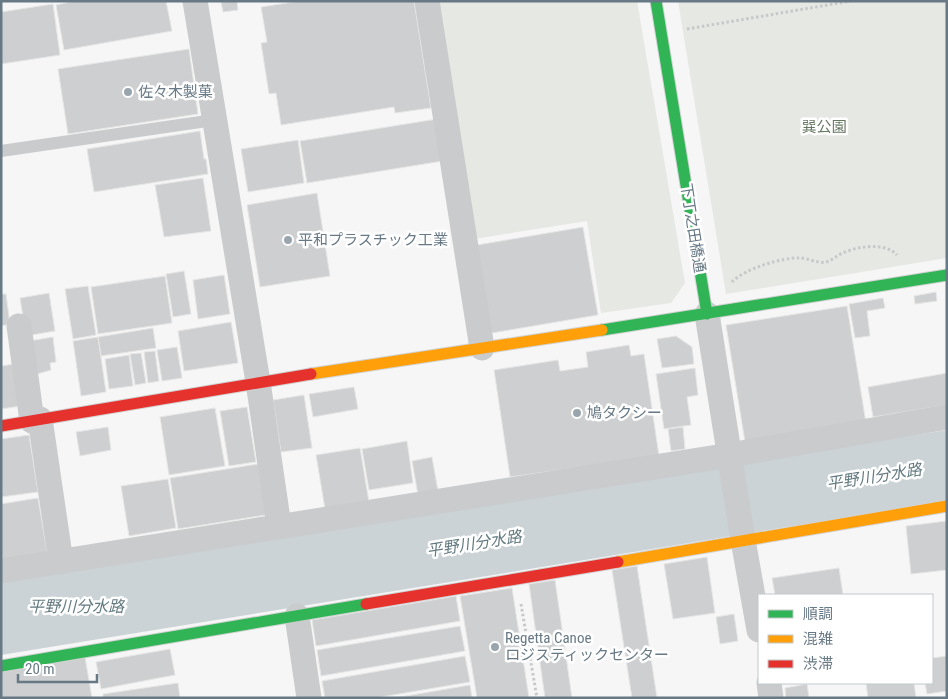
<svg xmlns="http://www.w3.org/2000/svg" width="948" height="699" font-family="'Roboto Condensed','Noto Sans JP',sans-serif">
	<style>
		.green { fill: #e5e8e3 }
		.water { fill: #cbd3d6 }
		.building { fill: #cdcfd0; stroke: #e6e6e6 }
		.lines { fill: none; stroke-linecap: round; stroke-linejoin: round }
		.fast-casing { stroke: #d2d3d4; stroke-width: 13 }
		.slow-casing { stroke: #d2d3d4; stroke-width: 13 }
		.jam-casing { stroke: #d2d3d4; stroke-width: 13 }
		.path { stroke: #c7c8c9; stroke-width: 3; stroke-dasharray: 2.5 2.5; stroke-linecap: butt }
		.lane { stroke: #c9cbcc; stroke-width: 12 }
		.street { stroke: #c9cbcc; stroke-width: 25 }
		.fast { stroke: #30b455; stroke-width: 11 }
		.slow { stroke: #ff9f0a; stroke-width: 11 }
		.jam { stroke: #e5322d; stroke-width: 11 }
		.poi-dot { fill: #99a5ad; stroke: #fff; stroke-width: 2 }
		.labels { text-anchor: middle; stroke-width: 5; stroke-linejoin: round; paint-order: stroke }
		.poi-label { font-size: 15px; fill: #677985; stroke: #fff; text-anchor: start }
		.park-label { font-size: 15px; fill: #677762; stroke: #fff }
		.street-label { font-size: 15px; fill: #677985; stroke: #fff }
		.water-label { font-size: 16px; font-style: italic; fill: #637a80; stroke: #fff }
	</style>
	<rect width="100%" height="100%" fill="#f6f6f6"/>
	<path class="green" d="M430,1H637L685,283L671,303L601,313L587,221L468,240Z
		M678,1H947V258L726,294Z"/>
	<path class="water" d="M947,430V501L1,655V582L748,461Z"/>
	<path class="building" d="M75,1H166L172,31L64,50L56,5Z
		M237,1L238,10L223,12L221,2Z
		M300,1H414L431,108L395,113L394,107L281,125L276,93L269,94L261,43L267,42L261,7Z
		M53,4L60,55L1,64V12Z
		M189,49L198,114L68,134L58,69Z
		M437,119L443,161L307,183L300,141Z
		M200,131L204,159H206L208,174L94,192L87,149Z
		M298,140L304,183L248,192L241,149Z
		M203,178L211,231L164,237L155,185Z
		M317,193L330,276L260,287L247,205Z
		M583,227L598,315L486,334L471,246Z
		M184,271L191,314L173,317L166,274Z
		M224,275L230,314L198,319L193,280Z
		M165,276L172,323L98,334L91,287Z
		M88,286L96,335L73,339L65,289Z
		M936,292L937,301L915,304L914,296Z
		M49,293L55,331L26,336L20,298Z
		M1,294H6L10,324L1,326Z
		M883,298L885,308L867,311L870,336L855,338L849,304Z
		M847,306L866,423L745,442L726,325Z
		M231,322L238,363L184,371L178,331Z
		M153,328L156,348L101,356L98,337Z
		M676,336L692,347L694,364L662,368L657,339Z
		M53,337L56,362L50,363L51,370L34,375L29,341Z
		M98,337L106,392L81,396L73,341Z
		M629,345L631,356L644,354L659,456L510,477L494,370L558,360L560,371L588,367L586,352Z
		M177,347L182,378L162,381L157,350Z
		M155,351L159,381L148,383L144,352Z
		M141,353L146,383L135,385L130,354Z
		M129,355L133,386L109,389L105,359Z
		M15,364L21,406L1,409V366Z
		M695,368L698,395L687,397L691,425L664,429L656,374Z
		M947,373V405L873,417L868,387Z
		M354,387L358,409L313,417L309,394Z
		M304,395L312,448L281,452L273,400Z
		M247,407L256,462L229,466L220,411Z
		M215,408L225,466L169,475L160,417Z
		M108,427L111,450L80,456L76,432Z
		M683,427L685,449L671,451L668,429Z
		M29,435L38,492L1,497V439Z
		M407,441L413,483L369,490L362,449Z
		M360,448L369,502L325,509L316,455Z
		M432,457L438,491L418,495L412,461Z
		M258,464L266,515L178,529L170,478Z
		M168,479L176,528L129,536L121,486Z
		M38,498L48,557L3,564L1,551V504Z
		M947,521V570L911,574L906,526Z
		M707,557L715,613L673,619L664,564Z
		M637,566L657,698H632L612,570Z
		M839,568L843,595H775L772,578Z
		M555,580L572,698H545L529,584Z
		M512,588L529,698H477L460,596Z
		M456,596L460,621L316,646L312,620Z
		M734,614L738,641L720,644L716,617Z
		M460,626L465,651L321,676L317,650Z
		M170,649L175,675L101,689L96,662Z
		M465,656L470,682L375,698H325L322,681Z
		M947,656V691L927,694L925,683H932V658Z
		M85,657L92,698H1V671Z
		M178,683L180,698H103V694Z
		M866,683H914L916,698H868Z
		M807,684L809,698H786L785,688Z
		M470,685L472,698H394Z"/>
	<g class="lines">
		<g class="fast-casing">
			<path id="fast" d="M656,1L707,314
				M602,330L947,275
				M1,666L366,604"/>
		</g>
		<g class="slow-casing">
			<path id="slow" d="M311,374L602,330
				M618,562L947,506"/>
		</g>
		<g class="jam-casing">
			<path id="jam" d="M1,426L311,374
				M366,604L618,562"/>
		</g>
		<path class="path" d="M687,29L851,1
			M732,282C744,269 783,257 800,258C808,258 818,264 826,262C833,260 837,255 843,253C857,246 886,242 897,255
			M521,604L537,698"/>
		<path class="lane" d="M1,151L214,120"/>
		<path class="street" d="M195,1L258,382L279,526
			M427,1L482,348
			M707,314L743,540L759,630
			M19,326L32,421
			M40,419L61,562
			M1,571L730,455L947,417
			M297,616L309,698
			M769,683L771,698"/>
		<use href="#fast" class="fast"/>
		<use href="#slow" class="slow"/>
		<use href="#jam" class="jam"/>
	</g>
	<g class="poi-dot">
		<circle cx="128" cy="92" r="5"/>
		<circle cx="288" cy="240" r="5"/>
		<circle cx="577" cy="413" r="5"/>
		<circle cx="495" cy="647" r="5"/>
	</g>
	<g class="labels">
		<g class="poi-label">
			<text x="138" y="97">佐々木製菓</text>
			<text x="298" y="245">平和プラスチック工業</text>
			<text x="587" y="418">鳩タクシー</text>
			<text x="505" y="643">Regetta Canoe<tspan x="505" dy="17">ロジスティックセンター</tspan></text>
		</g>
		<g class="park-label">
			<text x="824" y="132">巽公園</text>
		</g>
		<g class="street-label">
			<text transform="translate(693 228) rotate(81)" y="5">下丁之田橋通</text>
		</g>
		<g class="water-label">
			<text transform="translate(874 476) rotate(-9)" y="6">平野川分水路</text>
			<text transform="translate(474 543) rotate(-9)" y="6">平野川分水路</text>
			<text x="76" y="612">平野川分水路</text>
		</g>
	</g>
	<rect width="948" height="699" fill="none" stroke="#677985" stroke-width="5"/>
	<rect x="758" y="594" width="175" height="90" fill="#ffffff" stroke="#c2c9ce"/>
	<rect x="768" y="610" width="25" height="8" fill="#30b455" stroke="#c2c9ce"/>
	<text x="803" y="619" font-size="15" fill="#677985">順調</text>
	<rect x="768" y="635" width="25" height="8" fill="#ff9f0a" stroke="#c2c9ce"/>
	<text x="803" y="644" font-size="15" fill="#677985">混雑</text>
	<rect x="768" y="660" width="25" height="8" fill="#e5322d" stroke="#c2c9ce"/>
	<text x="803" y="669" font-size="15" fill="#677985">渋滞</text>
	<path d="M18 674v8h79v-8" fill="none" stroke="#677985" stroke-width="2.5"/>
	<text x="25" y="674" font-size="15" fill="#677985" stroke="#ffffff" stroke-width="4" paint-order="stroke">20 m</text>
</svg>
